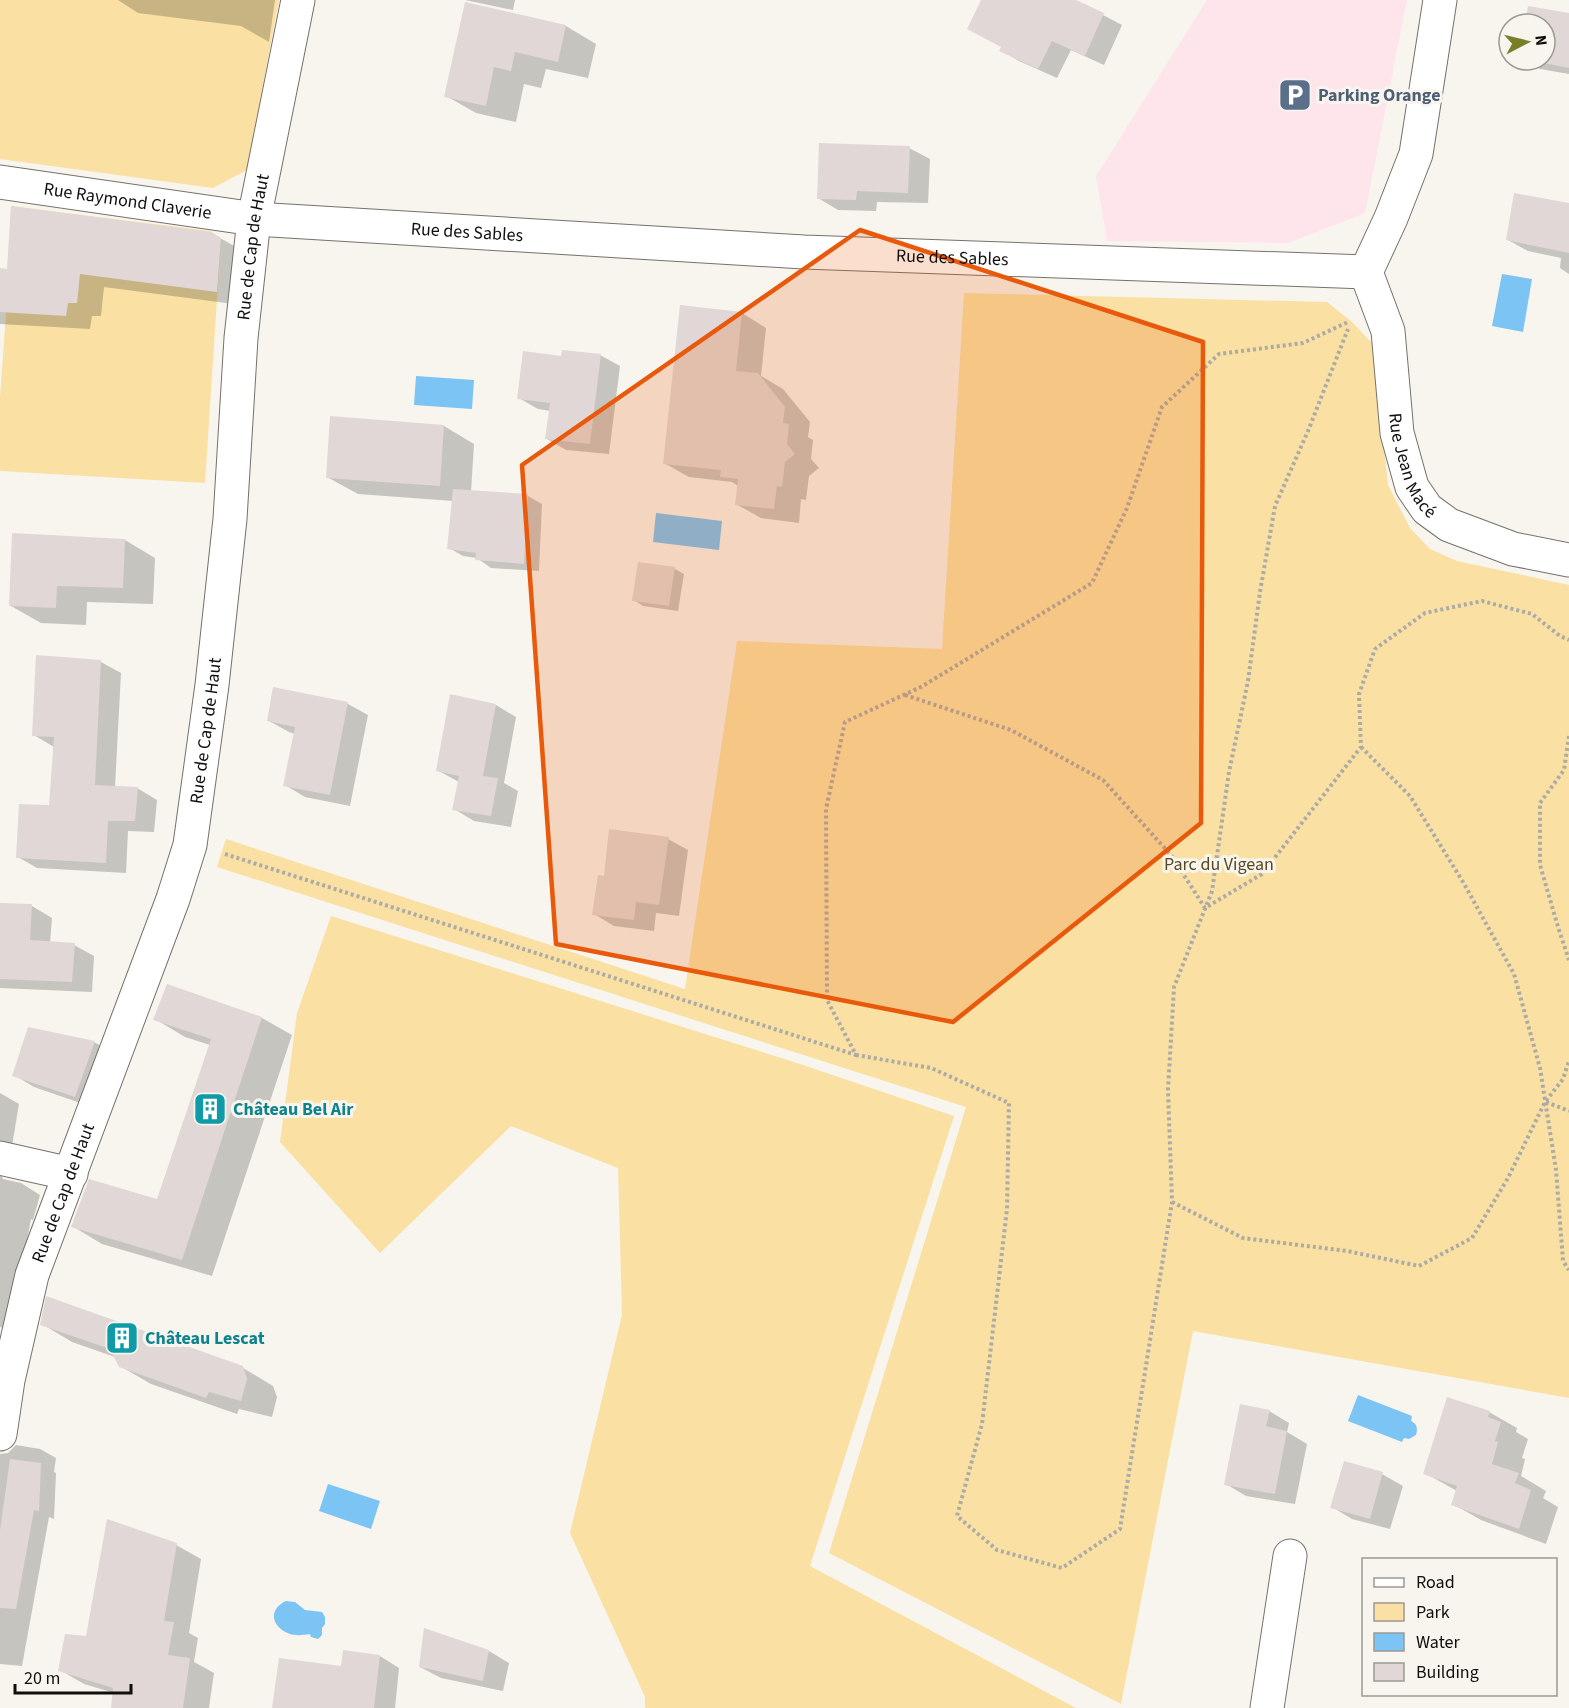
<svg xmlns="http://www.w3.org/2000/svg" width="1569" height="1708" font-family="'Source Sans 3',sans-serif">
	<style>
		.commercial { fill: #fee4eb }
		.green { fill: #fae1a3 }
		.water { fill: #7bc4f4 }
		.shadow { fill: #0003 }
		.building { fill: #e1d7d6 }
		.lines { fill: none; stroke-linecap: round; stroke-linejoin: round }
		.minor-casing { stroke: #74726b; stroke-width: 35 }
		.path { stroke: #adaba5; stroke-width: 4; stroke-dasharray: 3 3; stroke-linecap: butt }
		.minor { stroke: #fff; stroke-width: 33 }
		.marked { fill: #e8590c; fill-opacity: 0.2; stroke: #e8590c; stroke-width: 4.5; stroke-linejoin: round }
		.labels { text-anchor: middle; stroke-width: 6; stroke-linejoin: round; paint-order: stroke }
		.service-label { font-size: 18px; font-weight: bold; fill: #4e5e75; stroke: #f8f5ee; text-anchor: start }
		.street-label { font-size: 18px; fill: #100f0c; stroke: #f8f5ee }
		.park-label { font-size: 18px; fill: #58491f; stroke: #f8f5ee }
		.culture-label { font-size: 18px; font-weight: bold; fill: #0d838f; stroke: #f8f5ee; text-anchor: start }
	</style>
	<rect width="100%" height="100%" fill="#f8f5ee"/>
	<path class="commercial" d="M1207,0H1407L1365,213L1288,243L1107,241L1096,176Z"/>
	<path class="green" d="M0,0H279L247,170L213,188L0,159Z
		M11,206L210,231L221,238L205,483L0,471V397L6,313Z
		M964,293L1327,302L1351,321L1373,344L1388,485L1410,528L1430,549L1457,561L1569,585V1398L1193,1331L1121,1704L829,1553L966,1107L217,867L226,839L685,989L737,641L942,649Z
		M331,916L794,1062L954,1116L810,1566L1076,1708H645V1697L570,1533L622,1315L618,1168L511,1126L380,1253L280,1142L297,1013Z"/>
	<path class="water" d="M1502,274L1532,279L1523,332L1492,326Z
		M416,376L474,380L472,409L414,405Z
		M656,513L722,521L719,550L653,542Z
		M1358,1395L1412,1416L1411,1421C1417,1424 1418,1428 1416,1435L1409,1439L1404,1438L1402,1442L1348,1421Z
		M328,1484L380,1501L371,1529L319,1511Z
		M286,1601L295,1602L305,1610L322,1612L325,1617V1624L322,1628V1635L318,1639L311,1637L310,1634C303,1635 296,1636 290,1634C272,1628 267,1610 286,1601Z"/>
	<path class="shadow" d="M118,0H275L269,42L241,26L138,13Z
		M465,0H515L513,10Z
		M982,0H1073L1103,15L1122,25L1104,65L1071,50L1057,78L1019,61L1001,50L1007,51Z
		M466,4L566,26L596,44L588,78L546,69L541,88L524,84L516,122L476,113L446,96Z
		M1569,15V74L1540,69L1525,60H1545V24H1526Z
		M909,148L930,159L928,203L877,202L876,211L838,210L818,198Z
		M1569,205V274L1560,268L1561,258L1528,251L1508,240Z
		M211,233L236,247L241,305L104,287L101,316H92L90,329L0,324V270H9Z
		M742,313L766,328L761,376L783,389L810,422L808,437L813,440L811,459L819,468L809,476L806,500L801,499L799,523L761,518L736,504L738,486L732,482L689,477L664,463Z
		M600,355L620,366L609,454L566,450L547,439L551,411L538,409L519,398L562,358Z
		M331,418L444,426L474,444L471,492L528,496L542,504L539,571L491,568L477,558L463,556L449,548L453,501L358,494L327,477Z
		M125,540L155,558L153,604L87,602L86,625L41,623L11,606Z
		M675,569L684,574L678,611L643,606L634,600Z
		M37,656L101,662L121,673L115,787L137,788L157,800L154,832L128,831L126,873L37,868L18,857L50,807L54,747L34,735Z
		M274,689L348,704L368,715L350,806L305,797L285,785L295,734L289,732L269,721Z
		M496,705L516,717L504,783L518,791L511,827L474,821L454,809L459,782L437,770Z
		M668,839L688,850L679,916L656,913L654,931L614,926L594,914L605,878Z
		M0,905L32,906L52,918L50,943L74,945L94,956L92,992L0,988Z
		M168,986L262,1018L292,1035L212,1276L102,1244L72,1226L158,1201L210,1045L185,1037L155,1019Z
		M94,1042L115,1054L95,1108L34,1087L14,1075Z
		M0,1093L19,1104L11,1152L1,1165V1175L3,1179L21,1183L40,1195L33,1220L31,1219L26,1246L5,1328L0,1327Z
		M42,1324L243,1368L273,1386L277,1397L272,1417L239,1409L237,1414L151,1384L120,1366L115,1357L72,1342Z
		M1269,1411L1289,1423L1287,1432L1307,1444L1295,1504L1246,1496L1226,1484Z
		M1489,1412L1517,1428L1516,1432L1528,1439L1522,1458L1525,1459L1521,1476L1546,1491L1543,1498L1558,1507L1546,1544L1481,1520L1453,1504L1457,1491L1425,1473Z
		M16,1445L40,1449L56,1458L54,1472L56,1473L54,1519L49,1517L22,1666L0,1664V1454L8,1453Z
		M1345,1463L1382,1474L1403,1486L1390,1529L1352,1519L1332,1507Z
		M176,1545L201,1559L189,1633L198,1638L194,1662L214,1673L209,1708H113L114,1693L84,1684L60,1670L88,1637Z
		M489,1651L509,1663L503,1691L441,1678L420,1667Z
		M380,1656L399,1668L395,1708H275L342,1668Z"/>
	<path class="building" d="M981,0H1076L1104,13L1085,56L1052,41L1038,69L999,51L1001,47L967,29Z
		M465,2L566,25L558,62L515,52L511,71L494,67L486,106L444,97Z
		M1528,6L1569,13V68L1528,60H1545V24H1525Z
		M819,143L910,146L908,193L857,191L856,200L817,199Z
		M1514,193L1569,203V253L1506,240Z
		M11,206L211,232L221,238L217,292L80,274L77,303H68L66,316L0,312V268L7,269Z
		M680,305L742,312L736,371L758,373L785,407L783,423L789,424L787,444L795,454L785,462L782,487L777,486L774,509L735,505L738,479L720,477L721,470L663,464Z
		M562,350L601,354L590,444L545,439L550,403L517,399L523,351L561,356Z
		M330,416L444,425L440,486L326,478Z
		M453,489L528,494L524,564L475,560L476,553L447,549Z
		M12,533L125,539L123,588L57,586L56,608L9,606Z
		M638,562L675,567L669,606L632,601Z
		M36,655L101,660L95,785L138,787L135,821H108L106,863L16,858L19,804L49,805L54,737L32,736Z
		M273,687L348,702L330,795L283,786L295,727L267,721Z
		M450,694L496,704L483,776L498,778L491,816L452,810L459,776L436,771Z
		M609,829L669,837L659,905L636,902L634,920L592,915L598,875L604,876Z
		M0,903L32,904L30,940L75,943L72,982L0,979Z
		M167,984L262,1017L182,1260L71,1227L89,1179L157,1199L211,1039L153,1020Z
		M28,1027L95,1041L75,1097L12,1076Z
		M46,1296L243,1366L247,1379L241,1401L209,1392L206,1398L119,1367L110,1349L40,1325Z
		M1447,1397L1490,1411L1488,1417L1501,1422L1495,1441L1498,1442L1492,1464L1519,1473L1515,1483L1531,1490L1519,1529L1451,1505L1457,1486L1423,1474Z
		M1240,1404L1270,1410L1266,1426L1287,1431L1275,1494L1224,1485Z
		M10,1459L41,1463L39,1511L34,1510L16,1609L0,1608V1530Z
		M1344,1461L1383,1472L1370,1519L1330,1508Z
		M107,1519L177,1543L164,1621L174,1622L168,1655L190,1658L183,1708H111L113,1688L58,1671L65,1634L86,1636Z
		M424,1628L489,1650L483,1681L419,1667Z
		M343,1650L380,1655L374,1708H272L279,1658L341,1666Z"/>
	<g class="lines">
		<g class="minor-casing">
			<g id="minor">
				<path id="s1" d="M0,182L254,219L804,252L1366,272"/>
				<path id="s2" d="M1366,272L1388,331L1397,433L1412,487L1427,509L1449,525L1513,549L1569,560"/>
				<path d="M1366,272L1391,218L1416,154L1440,0"/>
				<path d="M0,1158L71,1174"/>
				<path id="s3" d="M0,1434L8,1380L32,1275L173,899L190,845L212,685L230,519L241,338L254,219L298,0"/>
				<path d="M1267,1708L1290,1556"/>
			</g>
		</g>
		<path class="path" d="M905,695L1011,730L1103,780L1171,855L1205,908L1262,874L1361,747L1359,694L1375,649L1425,613L1482,601L1532,614L1560,636L1569,640
			M1569,736L1564,770L1540,803V865L1558,927L1569,960
			M1361,747L1410,796L1463,882L1514,974L1540,1068L1556,1170L1563,1261L1569,1270
			M225,854L856,1055L827,1000L826,809L845,722L921,687L1092,583L1127,508L1162,407L1219,354L1303,343L1348,322
			M856,1055L931,1068L1009,1103L1007,1209L982,1424L957,1516L997,1550L1062,1568L1120,1529L1172,1202L1168,1090L1174,987L1212,891L1229,772L1248,681L1260,592L1275,506L1308,431L1348,329
			M1546,1102L1569,1111
			M1172,1202L1243,1238L1347,1251L1419,1266L1472,1238L1508,1178L1545,1102L1563,1079L1569,1061"/>
		<use href="#minor" class="minor"/>
	</g>
	<path class="marked" d="M860,230L1203,342L1201,823L953,1022L556,944L522,465Z"/>
	<defs>
		<g id="parking-square" transform="scale(1.725)"><rect x="-9" y="-9" width="18" height="18" rx="4" fill="#5c6f8a" stroke="#f8f5ee"/><path d="M-3.5-5.5H1a3.5 3.5 0 0 1 0 7H-1V5.5H-3.5ZM-1-3.4V-.6H.8a1.4 1.4 0 0 0 0-2.8Z" fill="#fff"/></g>
		<g id="building-square" transform="scale(1.725)"><rect x="-9" y="-9" width="18" height="18" rx="4" fill="#0f9aa8" stroke="#f8f5ee"/><path d="M-4-6H4V6H1V3H-1V6H-4ZM-2.5-4.3h1.7v1.8h-1.7ZM.8-4.3h1.7v1.8H.8ZM-2.5-1h1.7V.8h-1.7ZM.8-1h1.7V.8H.8Z" fill="#fff"/></g>
	</defs>
	<g fill-rule="evenodd">
		<use href="#parking-square" x="1295" y="95"/>
		<use href="#building-square" x="210" y="1109"/>
		<use href="#building-square" x="122" y="1338"/>
	</g>
	<g class="labels">
		<g class="service-label">
			<text x="1318" y="101">Parking Orange</text>
		</g>
		<g class="street-label">
			<text dy="6" stroke="none"><textPath href="#s1" startOffset="129">Rue Raymond Claverie</textPath></text>
			<text dy="6" stroke="none"><textPath href="#s1" startOffset="470">Rue des Sables</textPath></text>
			<text dy="6" stroke="none"><textPath href="#s3" startOffset="1222">Rue de Cap de Haut</textPath></text>
			<text dy="6" stroke="none"><textPath href="#s1" startOffset="956">Rue des Sables</textPath></text>
			<text dy="6" stroke="none"><textPath href="#s2" startOffset="201">Rue Jean Macé</textPath></text>
			<text dy="6" stroke="none"><textPath href="#s3" startOffset="736">Rue de Cap de Haut</textPath></text>
			<text dy="6" stroke="none"><textPath href="#s3" startOffset="250">Rue de Cap de Haut</textPath></text>
		</g>
		<g class="park-label">
			<text x="1219" y="870">Parc du Vigean</text>
		</g>
		<g class="culture-label">
			<text x="233" y="1115">Château Bel Air</text>
			<text x="145" y="1344">Château Lescat</text>
		</g>
	</g>
	<rect x="1362" y="1558" width="195" height="138" fill="#f8f5ee" stroke="#9b9994" stroke-width="1.5"/>
	<rect x="1374" y="1578" width="30" height="9" fill="#ffffff" stroke="#9b9994" stroke-width="1.5"/>
	<text x="1416" y="1588" font-size="18" fill="#100f0c">Road</text>
	<rect x="1374" y="1603" width="30" height="18" fill="#fae1a3" stroke="#9b9994" stroke-width="1.5"/>
	<text x="1416" y="1618" font-size="18" fill="#100f0c">Park</text>
	<rect x="1374" y="1633" width="30" height="18" fill="#7bc4f4" stroke="#9b9994" stroke-width="1.5"/>
	<text x="1416" y="1648" font-size="18" fill="#100f0c">Water</text>
	<rect x="1374" y="1663" width="30" height="18" fill="#e1d7d6" stroke="#9b9994" stroke-width="1.5"/>
	<text x="1416" y="1678" font-size="18" fill="#100f0c">Building</text>
	<g transform="translate(1527 42) rotate(83)"><circle r="28" fill="#f8f5ee" stroke="#9b9994" stroke-width="1.5"/>
	<path d="M0-4.5L10 22L0 15L-10 22Z" fill="#7a7e28"/>
	<text y="-9" font-size="16" font-weight="bold" text-anchor="middle" fill="#100f0c">N</text>
	</g>
	<path d="M15 1684v9h116v-9" fill="none" stroke="#100f0c" stroke-width="3"/>
	<text x="24" y="1684" font-size="18" fill="#100f0c" stroke="#f8f5ee" stroke-width="4.5" paint-order="stroke">20 m</text>
</svg>
